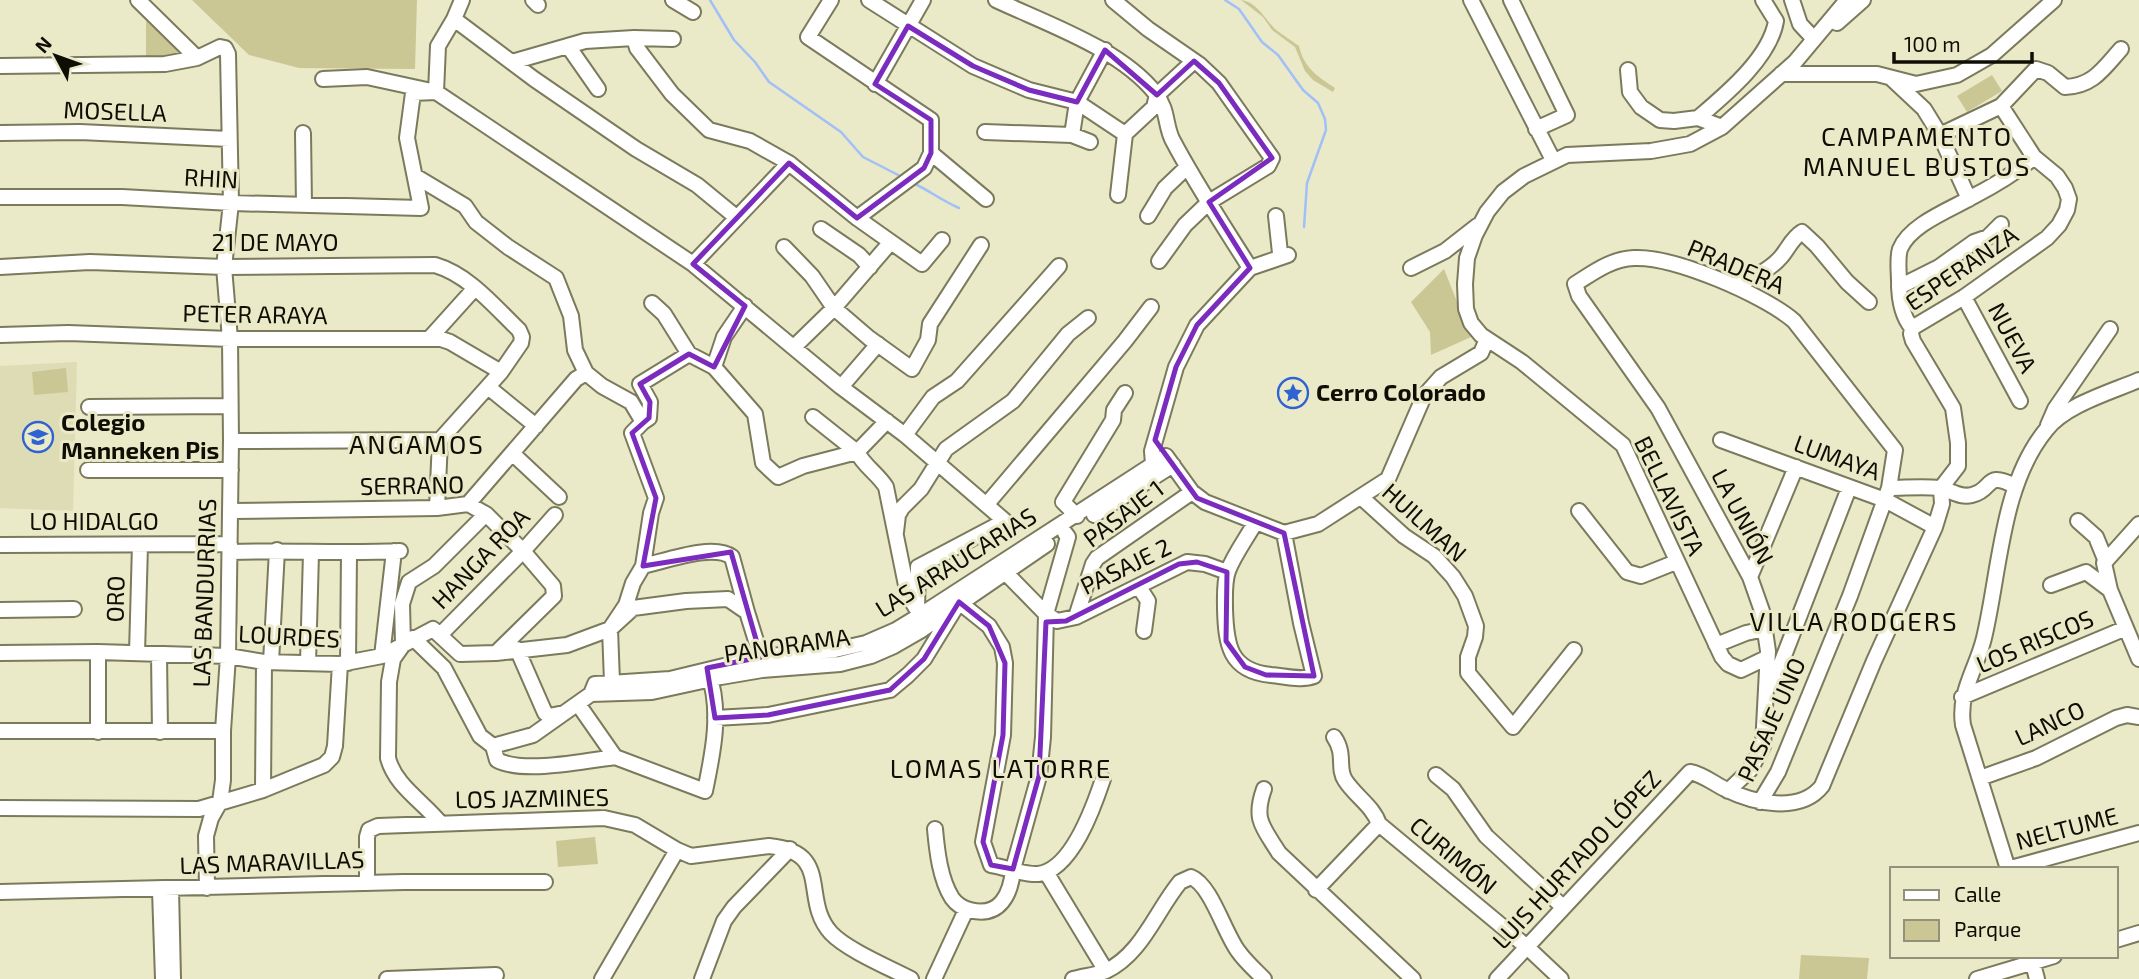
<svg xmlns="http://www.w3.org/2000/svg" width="2139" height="979" font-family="'Exo 2',sans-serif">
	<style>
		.built { fill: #dedcb4 }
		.green { fill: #cac795 }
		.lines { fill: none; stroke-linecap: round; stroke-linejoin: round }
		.stream { stroke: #a1bff8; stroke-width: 2.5 }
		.minor-casing { stroke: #7b7a5c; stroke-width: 18 }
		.minor { stroke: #fff; stroke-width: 14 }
		.marked { fill: none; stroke: #7b2cbf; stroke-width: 5; stroke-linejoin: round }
		.labels { text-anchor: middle; stroke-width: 6; stroke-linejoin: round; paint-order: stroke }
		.street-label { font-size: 24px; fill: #0f0e04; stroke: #eae9c8 }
		.poi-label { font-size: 24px; font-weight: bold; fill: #0f0e04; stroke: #eae9c8; text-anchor: start }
		.neighbourhood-label { font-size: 26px; letter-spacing: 2px; fill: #0f0e04; stroke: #eae9c8 }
	</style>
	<rect width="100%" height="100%" fill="#eae9c8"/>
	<path class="built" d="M77,362L73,511L0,508V366Z"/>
	<path class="green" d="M192,0H417L415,69L299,68L249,55Z
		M1241,0C1257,2 1265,19 1275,29C1282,35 1291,40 1299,46C1304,68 1317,76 1335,88L1333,92L1313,80L1305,71L1295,47L1272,30L1263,17Z
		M146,21L179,46L177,56L146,58Z
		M1992,75L2002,91L1967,112L1957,96Z
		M1444,269L1471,337L1431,355L1430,332L1411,302Z
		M66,368L68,392L34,395L32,372Z
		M595,837L598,864L558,867L556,841Z
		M1801,955L1869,958L1867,979H1799Z"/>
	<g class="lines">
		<path class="stream" d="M710,0L734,40L755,62L769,82L841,132L863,157L904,178
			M1225,0L1239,9L1262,42L1278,55L1303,90L1318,103L1325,119L1326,130L1307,183L1304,227
			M913,183C930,191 941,200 959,208"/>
		<g class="minor-casing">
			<path id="minor" d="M138,0L197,58
				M533,0L538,5
				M673,0L693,12
				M831,0L808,37L931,120V153L924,168L857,218
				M869,0L973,66L1029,90L1077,102L1125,134
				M996,0C1047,24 1121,49 1156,94C1168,110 1165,124 1172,139C1195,183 1223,225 1250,268
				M1113,0L1148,29L1200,65L1219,83L1272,158L1268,166L1209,202L1185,225L1159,261
				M1471,0L1553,160
				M1511,0L1567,115L1536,129
				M1792,0L1800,24L1814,39
				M454,19L534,79L636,149L697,185L736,217
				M1837,23L1863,0
				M634,38L637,48L672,94L709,130L750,141L789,163L857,218L922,264L942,240
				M568,46L598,89
				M512,62L585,41L634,38L673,39
				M0,66L165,64L197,58L220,47L225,48L228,54L231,203L224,267L230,339L231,441L228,656L223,731V780L220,802L211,818L206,836L207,888
				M1628,70L1630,92L1641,107L1660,120L1674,121L1698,118L1722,127
				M1781,74H1877L1916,84L1957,75L1992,55L2054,0
				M323,79L367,77L436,92L693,264L841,387L905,435L1005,521L918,567L917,609L919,616
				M1892,79L1924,109L1940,135L1969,199
				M875,84L923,0
				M1698,118C1725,95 1770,58 1776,21L1763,0
				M985,132L1072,135L1077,102L1105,50
				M0,133L80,132L229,139
				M303,133L304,205
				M1072,135L1090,142
				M1940,135L2001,106L2036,69L2048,73L2065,87C2093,86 2103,69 2121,49
				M931,153L986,199
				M415,176L465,206L476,222L508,247L556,278L571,316L575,350L586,373L602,386L631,402L643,422L649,418L650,402L640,384L689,354L714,367L755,414L763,463L778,477L803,466L857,452L887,421
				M1118,195L1125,134L1154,107L1157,95L1194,61
				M0,197H122L231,203L421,208L407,138L413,93L436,92L438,46L454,19L462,0
				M1148,216L1165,188L1187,167
				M1276,216L1280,253L1279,258
				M821,229L859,255L870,267
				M784,247L812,276L834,308L869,338L912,369L928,340L930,324L981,245
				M693,264L789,163
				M0,267L90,262L224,267L435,265C469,275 494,306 519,330L522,337L521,343L501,372L440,440L437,508
				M1411,268L1445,251L1477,226
				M1734,286C1750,279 1769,271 1781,257C1788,249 1792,238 1802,232L1817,246L1847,282L1869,302
				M1899,287L1939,267L1974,242L1988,237L2001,224
				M1964,297L2020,401
				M652,303L664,314L689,354
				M1912,328C1901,315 1899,298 1899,282C1899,272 1897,258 1900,249C1910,224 1952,209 1974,196C1995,185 2016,173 2034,157
				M0,335L68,333L230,339H441L450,342L501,372
				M429,339L475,288
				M794,347L834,308L890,243
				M714,367L724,337L745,306
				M488,387L536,426
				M841,387L878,344
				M89,407L230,406
				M813,417L857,452C864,466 878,474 886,487L908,595L916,608
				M2048,425L2055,409L2110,329
				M905,435L933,397L957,381L1059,266
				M1721,440L1885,500L1935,527
				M231,441L440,440
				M512,453L559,497
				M1153,464L1152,451L1176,367L1197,325L1250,268L1288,255
				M88,470H231
				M1889,488C1905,488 1923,486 1939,488C1951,490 1959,498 1972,495C1994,490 1984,470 2015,486
				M1361,497L1404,536L1434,556L1453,577L1465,596L1476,626L1475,637L1468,657V673L1513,727L1574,650
				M468,504L576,379L586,373
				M987,504L1125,341L1151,307
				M231,511L437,508L468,504L486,514L523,551L553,586L554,596L496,653
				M1579,511L1627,572L1641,576L1676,562
				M1094,515L1173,465
				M1077,516L1063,502L1113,420L1114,410L1125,393
				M2078,521L2096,537L2105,559
				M1255,523C1246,539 1234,555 1228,571C1224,582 1225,597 1225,609C1226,644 1229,671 1271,675C1285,676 1301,681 1314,676L1301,623L1284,533
				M2139,524L2104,563L2110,590L2139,659
				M896,532L898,515L902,508L921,489L946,449L1013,401L1068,334L1088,318
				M0,545L230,544
				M231,552C287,550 343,554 400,551
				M643,566L651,513L656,498L632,433L643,422
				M1000,567L1046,614L1057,621L1076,617L1187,562L1205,564L1227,572
				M1750,577L1796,467
				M2051,585L2086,572L2110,590
				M1139,587L1148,601L1144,631
				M0,610L74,609
				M1076,617L1093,564L1097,558L1192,492
				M440,635L523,551L555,515
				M413,638L444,668L480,736L493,746
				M403,643L402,604L409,582L434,566L486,514
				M403,645L393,659L389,682L388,758C395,786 424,802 441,824
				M1716,645L1746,633L1765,629
				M517,649L545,713L549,716L564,713
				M98,652V732
				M0,653L98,652L228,656L264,662L340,664L382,656L433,629L460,654L496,653L567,645L610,629L633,608L686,601L728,599L747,612L761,657
				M137,653L140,545
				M159,654L160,732
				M382,656L394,551
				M1766,658L1741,670L1728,664L1722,657L1623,445L1522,362L1481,335L1471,323L1466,309L1465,284L1467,258L1475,235L1487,212L1503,192L1524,176L1567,155L1651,151L1690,144L1722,127L1795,62L1847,0
				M271,662L277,550
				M308,663L311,553
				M348,663L349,553
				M612,682L610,629L626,605L633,583L643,566C666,561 713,543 732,557L747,612
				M1767,688L1775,679L1849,488
				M591,694L595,684L670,679L761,657L835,650L866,643L896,630L919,616L1166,456L1192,492L1205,502L1284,533L1318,524L1388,479L1424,396L1441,377L1481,353L1487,339
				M1962,697L2126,628
				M578,704L615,757L705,791C713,753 722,710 708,672
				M715,718L768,715L890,690L908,675L924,659L959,602L989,626L1002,647L1005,663L1003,735L983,842L991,865C1005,867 1024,875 1038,874C1072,870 1094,806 1103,779
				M0,731H223
				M1334,737C1346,754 1337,768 1345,780C1355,796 1373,806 1379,824L1527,947L1561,979
				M493,746L533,735L591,694L652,692L721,677L762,670L840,664L871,656L894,646L920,631L1047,544
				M493,746L497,760C523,774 585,761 615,757
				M1436,775L1453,789L1486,836L1563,907
				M1980,778L2036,758L2116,718L2127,715L2139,717
				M1264,789C1253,820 1263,827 1279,853L1413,979
				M263,790L264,662
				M1728,791L1750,770L1763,746L1768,651L1762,611L1750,577L1658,408L1579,296L1575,284C1594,272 1611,259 1634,258C1674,256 1764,295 1794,321L1895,450L1889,488L1850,596L1778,772L1760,802
				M0,808L199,809L263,790L324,765L332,757L335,746L340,664
				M935,829C937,851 940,879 952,898C957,905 962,908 970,910C1000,918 1011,894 1013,869L1039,776L1043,737L1046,614L1068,537L1065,533
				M2007,869L2139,833
				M2008,869L1963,725C1958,692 1977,668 1984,638C2000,571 2001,485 2046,430C2065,405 2111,392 2139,380
				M1046,872L1106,971
				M367,883V837L369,830L378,826L604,818L635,825L677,850L691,856L769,846C834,852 800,899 831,933C847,950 890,968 911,979
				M171,889L173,979
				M160,890L163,979
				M1316,890L1379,824
				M0,892L404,882H545
				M2116,940L2139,933
				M2031,956L2037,979
				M387,979L496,975
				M602,979L677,850
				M702,979L724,921L734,907L790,849
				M934,979L966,910
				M1073,979C1084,976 1096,975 1106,971C1142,954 1156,911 1180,882L1191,877C1211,885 1224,932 1238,951C1245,961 1255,970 1264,979
				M1497,979L1690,772C1702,774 1713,783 1725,789C1753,803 1800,814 1822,786L1874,661L1935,527L1942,504L1941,488L1958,466V443L1953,408L1913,341L1911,334L1912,328L1964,297L2047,238L2059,225L2067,210L2069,199L2065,188L2057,176L2034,157L2001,106
				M1977,979L2054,956"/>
		</g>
		<use href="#minor" class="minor"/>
	</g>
	<path class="marked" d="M908,26L973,66L1029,90L1077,102L1105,50L1157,95L1194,61L1219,83L1272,158L1209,202L1250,268L1197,325L1176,367L1155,440L1197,498L1284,533L1314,676L1266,675L1245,667L1226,641L1227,572L1197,562L1179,564L1066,621L1046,622L1039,776L1013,869L991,865L983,842L1003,735L1005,663L989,626L959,602L924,659L890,690L768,715L715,718L707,668L761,657L731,552L643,566L656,498L632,433L649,418L650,402L640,384L689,354L714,367L745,306L693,264L789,163L857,218L924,168L931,153V120L875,84Z"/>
	<defs>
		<g id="sight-ring" transform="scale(1.575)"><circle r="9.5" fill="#eae9c8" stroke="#2f63d1" stroke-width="1.5"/><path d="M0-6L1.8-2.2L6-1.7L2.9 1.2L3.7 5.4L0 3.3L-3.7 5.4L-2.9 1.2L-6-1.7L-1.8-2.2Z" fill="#2f63d1"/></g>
		<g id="school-ring" transform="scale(1.575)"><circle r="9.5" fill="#eae9c8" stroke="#2f63d1" stroke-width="1.5"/><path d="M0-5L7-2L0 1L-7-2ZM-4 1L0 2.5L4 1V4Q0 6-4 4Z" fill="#2f63d1"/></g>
	</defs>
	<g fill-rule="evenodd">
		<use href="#sight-ring" x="1293" y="393"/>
		<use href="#school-ring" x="38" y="437"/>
	</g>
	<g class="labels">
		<g class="street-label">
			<text transform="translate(115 112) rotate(2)" y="8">MOSELLA</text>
			<text transform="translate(211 179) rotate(3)" y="8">RHIN</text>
			<text x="275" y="251">21 DE MAYO</text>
			<text transform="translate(1736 267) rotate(23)" y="8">PRADERA</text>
			<text transform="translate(1962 269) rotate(-34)" y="8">ESPERANZA</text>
			<text transform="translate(255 315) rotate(1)" y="8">PETER ARAYA</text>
			<text transform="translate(2012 338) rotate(62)" y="8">NUEVA</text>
			<text transform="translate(1837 458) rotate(20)" y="8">LUMAYA</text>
			<text transform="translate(412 486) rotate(-1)" y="8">SERRANO</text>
			<text transform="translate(1669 496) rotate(64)" y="8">BELLAVISTA</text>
			<text transform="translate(1124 514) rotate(-37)" y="8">PASAJE 1</text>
			<text transform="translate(1742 517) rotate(62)" y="8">LA UNIÓN</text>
			<text x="94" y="530">LO HIDALGO</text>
			<text transform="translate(1424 523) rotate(42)" y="8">HUILMAN</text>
			<text transform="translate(481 559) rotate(-46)" y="8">HANGA ROA</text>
			<text transform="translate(956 563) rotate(-32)" y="8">LAS ARAUCARIAS</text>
			<text transform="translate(1126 567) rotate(-26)" y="8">PASAJE 2</text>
			<text transform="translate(205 593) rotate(-88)" y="8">LAS BANDURRIAS</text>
			<text transform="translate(116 599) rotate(-89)" y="8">ORO</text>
			<text transform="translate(289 637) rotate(3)" y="8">LOURDES</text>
			<text transform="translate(2035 642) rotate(-23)" y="8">LOS RISCOS</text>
			<text transform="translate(787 646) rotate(-8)" y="8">PANORAMA</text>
			<text transform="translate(1772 720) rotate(-66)" y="8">PASAJE UNO</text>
			<text transform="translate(2050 724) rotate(-25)" y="8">LANCO</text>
			<text transform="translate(532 799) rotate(-1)" y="8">LOS JAZMINES</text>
			<text transform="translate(2067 829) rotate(-15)" y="8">NELTUME</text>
			<text transform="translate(1453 856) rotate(40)" y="8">CURIMÓN</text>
			<text transform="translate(1577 860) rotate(-47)" y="8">LUIS HURTADO LÓPEZ</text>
			<text transform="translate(272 863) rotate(-2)" y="8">LAS MARAVILLAS</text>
		</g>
		<g class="poi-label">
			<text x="1316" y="401">Cerro Colorado</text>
			<text x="61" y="431">Colegio<tspan x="61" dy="28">Manneken Pis</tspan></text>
		</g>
		<g class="neighbourhood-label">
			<text x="1917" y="146">CAMPAMENTO<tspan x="1917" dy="30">MANUEL BUSTOS</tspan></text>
			<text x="417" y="454">ANGAMOS</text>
			<text x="1854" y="631">VILLA RODGERS</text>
			<text x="1001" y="778">LOMAS LATORRE</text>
		</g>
	</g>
	<rect x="1890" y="867" width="228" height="91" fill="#eae9c8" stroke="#92917a" stroke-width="2"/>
	<rect x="1904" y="890" width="35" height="10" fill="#ffffff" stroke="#92917a" stroke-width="2"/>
	<text x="1954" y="902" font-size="21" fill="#0f0e04">Calle</text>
	<rect x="1904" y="920" width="35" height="21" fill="#cac795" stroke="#92917a" stroke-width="2"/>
	<text x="1954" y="937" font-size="21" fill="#0f0e04">Parque</text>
	<g transform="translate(56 56) rotate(311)" stroke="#eae9c8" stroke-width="5" paint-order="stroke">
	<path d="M0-5L12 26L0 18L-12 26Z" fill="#0f0e04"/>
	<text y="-10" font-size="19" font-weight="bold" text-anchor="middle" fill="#0f0e04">N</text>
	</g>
	<path d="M1894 52v10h138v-10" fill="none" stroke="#0f0e04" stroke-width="3.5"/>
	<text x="1904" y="52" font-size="21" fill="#0f0e04" stroke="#eae9c8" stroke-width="5" paint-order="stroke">100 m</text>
</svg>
